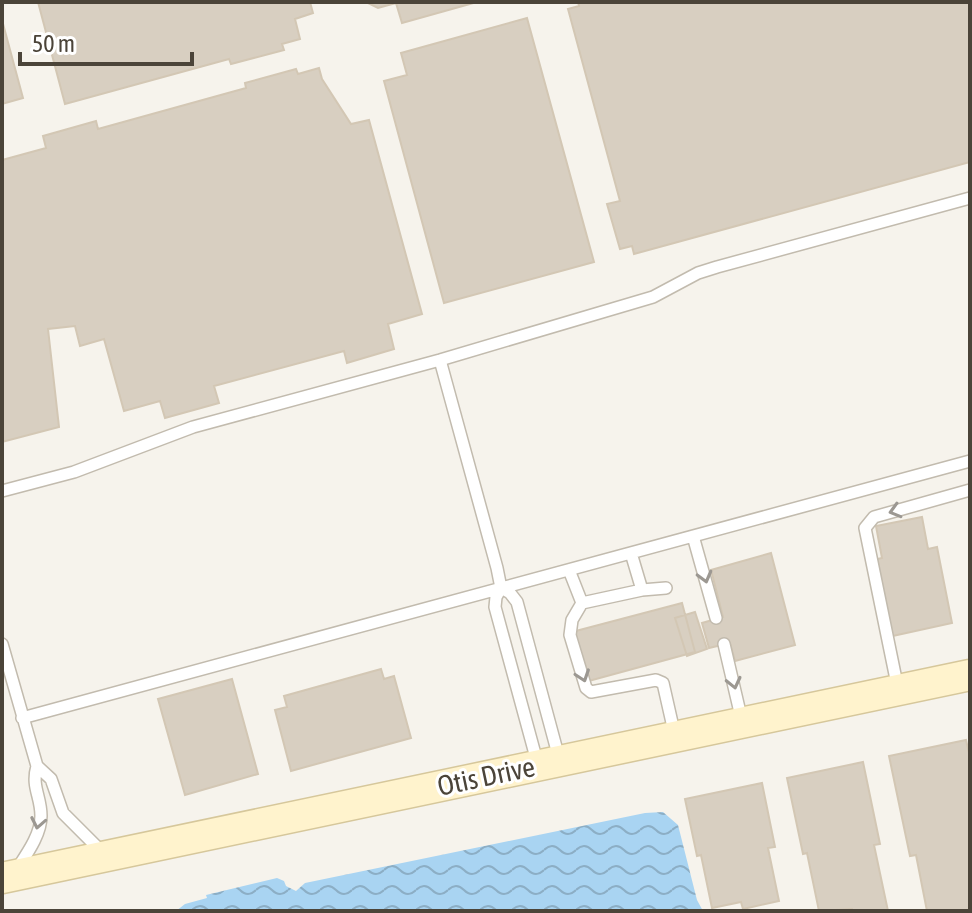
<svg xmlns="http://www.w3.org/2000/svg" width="972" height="913" font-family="'Asap Condensed',sans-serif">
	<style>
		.water { fill: url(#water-waves) }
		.building { fill: #d8cfc1; stroke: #d3c7b4; stroke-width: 2 }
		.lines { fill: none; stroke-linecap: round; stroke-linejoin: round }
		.lane-casing { stroke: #c2bbae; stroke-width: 14 }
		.secondary-casing { stroke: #d6c79b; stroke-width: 33 }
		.lane { stroke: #fff; stroke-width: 11 }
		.secondary { stroke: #fff3cd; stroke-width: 30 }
		.oneway { stroke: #9c9892 }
		.labels { text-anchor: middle; stroke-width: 6; stroke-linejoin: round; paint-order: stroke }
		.street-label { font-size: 28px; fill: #4b4439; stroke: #fff }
	</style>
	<defs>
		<pattern id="water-waves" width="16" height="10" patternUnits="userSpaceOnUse" patternTransform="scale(2)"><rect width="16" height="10" fill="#a9d4f2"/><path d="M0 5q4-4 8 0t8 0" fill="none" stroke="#8caec5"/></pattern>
	</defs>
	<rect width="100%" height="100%" fill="#f6f3ec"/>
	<path class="water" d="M663,812L678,825L697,900L703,911H176L185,904L207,898L206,895L277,878L284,881L286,886L296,891L305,883L645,813Z"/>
	<path class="building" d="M38,2H310L313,13L295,19L300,39L282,44L284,50L231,64L229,59L65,104Z
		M366,2H477L402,23L396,3L378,8Z
		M578,2H970V162L634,254L632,246L620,249L607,204L620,201L568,9L579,6Z
		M527,18L594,262L444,303L384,81L407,75L401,53Z
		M2,20L23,98L2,104Z
		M319,68L322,79L351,124L369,120L422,314L388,324L394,349L347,363L344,351L214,386L219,403L165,418L160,401L124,411L104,339L80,346L75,326L48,329L59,427L2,442V160L46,148L43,136L96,121L98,129L246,88L245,83L296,69L298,74Z
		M922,517L928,549L937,547L952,623L888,637L873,560L882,558L876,526Z
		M771,553L795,645L735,661L730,643L709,648L702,623L723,617L711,570Z
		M682,603L695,652L585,682L572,632Z
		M695,612L707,649L687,656L675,618Z
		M381,669L384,679L394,676L411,738L291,771L275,710L287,707L284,696Z
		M232,679L258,774L185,795L158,699Z
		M966,740L970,757V911H927L916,855L910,856L889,756Z
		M863,762L880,844L874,845L888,911H852V909L819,911L807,853L803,854L787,778Z
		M762,783L775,847L768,848L779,901L743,909L741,902L712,908L701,855L697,856L685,799Z"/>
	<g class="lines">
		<g class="lane-casing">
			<path id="lane" d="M440,360L497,568L501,588L496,597L495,607L538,765
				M2,491L74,472L193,427L440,360L653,297L698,273L717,267L970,198
				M693,536L716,618
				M631,553L642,590
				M569,570L582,603L572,620L570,635L586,688L591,692L656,680L663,683L675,736
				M501,588L510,593L517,602L559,758
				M582,603L642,590L666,588
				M2,644L37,766L51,779L63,813L103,853
				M724,644L742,721
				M898,689L865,528L874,517L970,490
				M22,718L970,461
				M17,869C26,855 41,835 41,816C41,796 31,787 37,766"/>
		</g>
		<g class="secondary-casing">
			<path id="secondary" d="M2,878L970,675"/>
		</g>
		<use href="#lane" class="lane"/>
		<use href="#secondary" class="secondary"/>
	</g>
	<defs><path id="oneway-chevron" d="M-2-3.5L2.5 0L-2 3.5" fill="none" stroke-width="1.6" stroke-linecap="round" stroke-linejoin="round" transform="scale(2)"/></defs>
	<g class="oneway">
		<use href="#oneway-chevron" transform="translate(895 511) rotate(164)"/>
		<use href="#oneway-chevron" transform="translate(705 577) rotate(75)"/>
		<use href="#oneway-chevron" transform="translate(583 676) rotate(71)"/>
		<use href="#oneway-chevron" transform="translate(734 683) rotate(77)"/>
		<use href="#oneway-chevron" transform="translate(38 823) rotate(101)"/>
	</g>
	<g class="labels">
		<g class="street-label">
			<text transform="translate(486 776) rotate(-12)" y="10">Otis Drive</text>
		</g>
	</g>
	<rect width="972" height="913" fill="none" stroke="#4b4439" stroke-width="8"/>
	<path d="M20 52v12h172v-12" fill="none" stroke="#4b4439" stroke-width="4"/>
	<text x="32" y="52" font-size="24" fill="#4b4439" stroke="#ffffff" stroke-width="6" paint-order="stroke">50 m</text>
</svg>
